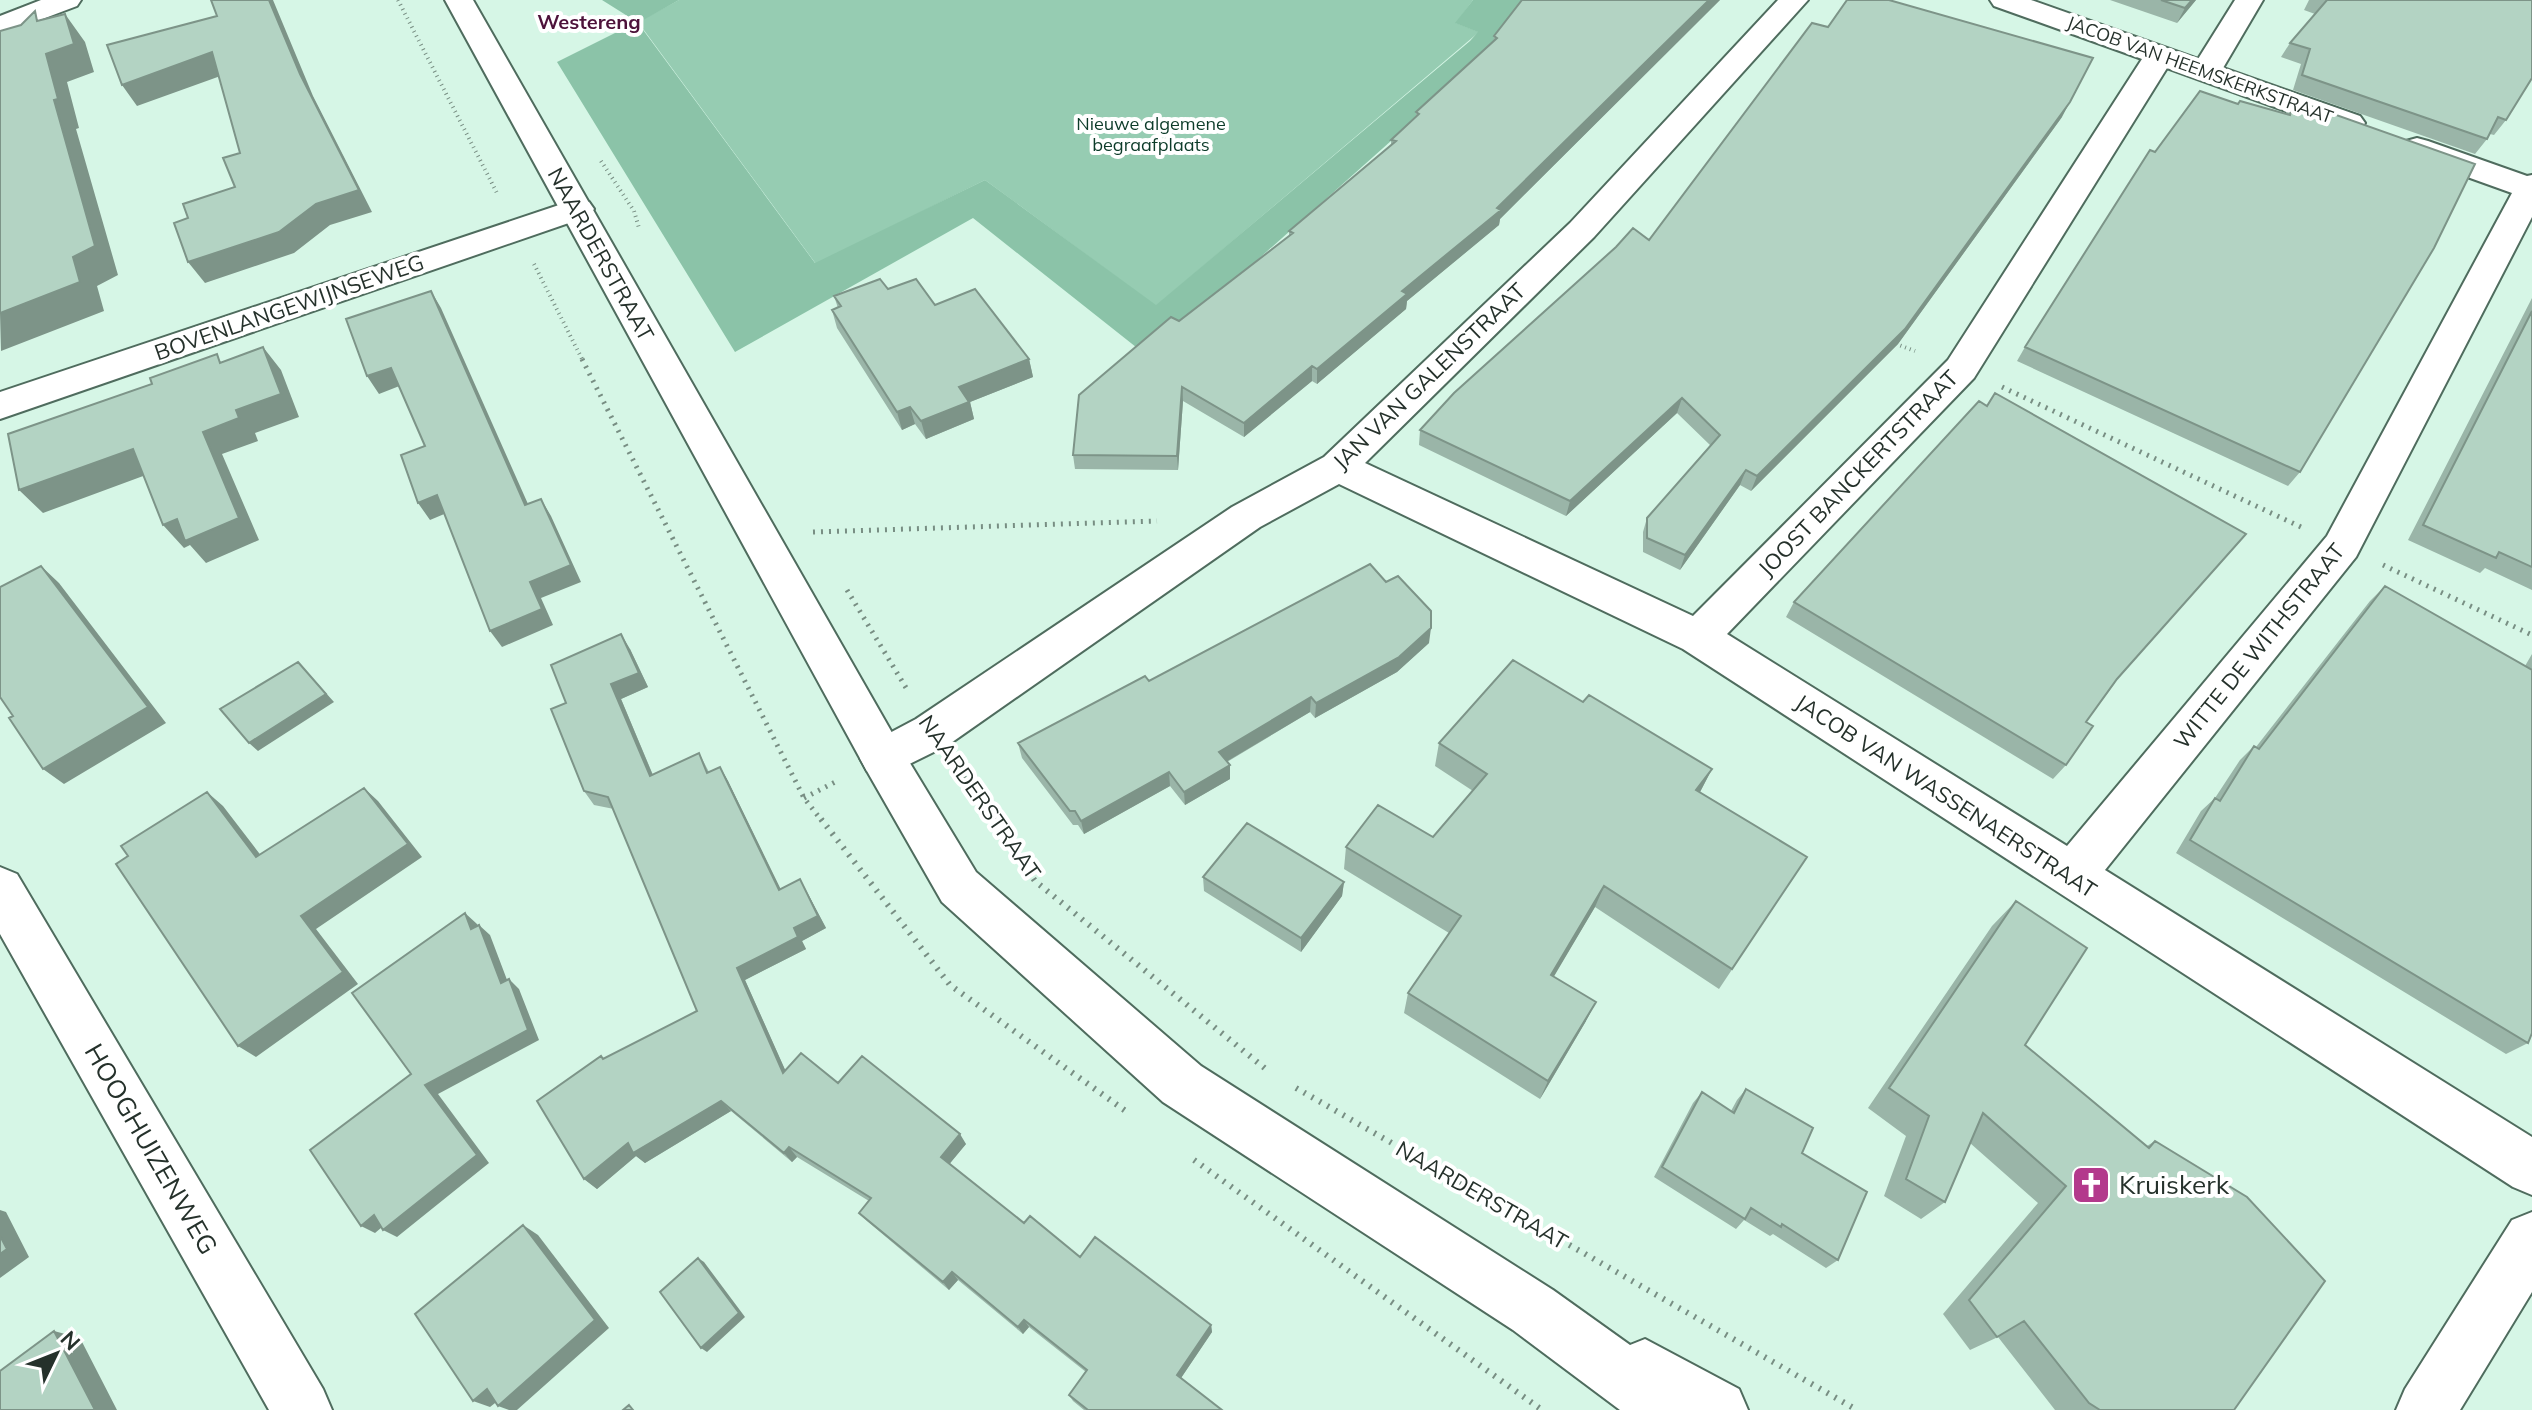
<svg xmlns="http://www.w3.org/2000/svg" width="2532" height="1410" font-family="Mulish,sans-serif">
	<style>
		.green { fill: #96ccb2 }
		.forest { fill: #8bc3a8 }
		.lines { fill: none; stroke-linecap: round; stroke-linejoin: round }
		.street-casing { stroke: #4f6c5e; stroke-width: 4 }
		.secondary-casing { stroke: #4f6c5e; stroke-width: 4 }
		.path-far2 { stroke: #788e83; stroke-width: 4; stroke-dasharray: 1 4; stroke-linecap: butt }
		.path-far1 { stroke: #788e83; stroke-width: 5; stroke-dasharray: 2 6; stroke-linecap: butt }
		.path { stroke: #788e83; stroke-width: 6; stroke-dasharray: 2 7; stroke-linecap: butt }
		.street { fill: #fff; fill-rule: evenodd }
		.secondary { fill: #fff; fill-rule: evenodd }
		.wall { fill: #9ab5a8 }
		.shaded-wall { fill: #7d9488 }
		.building { fill: #b3d3c3; stroke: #7d9488; stroke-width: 2 }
		.labels { text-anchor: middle; stroke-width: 8; stroke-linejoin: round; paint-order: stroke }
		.far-street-label { font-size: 18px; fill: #25312b; stroke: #fff }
		.far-park-label { font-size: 18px; fill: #0c3b29; stroke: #fff }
		.far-neighbourhood-label { font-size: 20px; font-weight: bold; fill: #4d123a; stroke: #fff }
		.street-label { font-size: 22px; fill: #25312b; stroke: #fff }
		.near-street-label { font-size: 26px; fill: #25312b; stroke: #fff }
		.near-poi-label { font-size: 26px; fill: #25312b; stroke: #fff; text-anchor: start }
	</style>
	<rect width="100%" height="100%" fill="#d6f6e6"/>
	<path class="green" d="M679,0H1473L1456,23L1479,32L1156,306L985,180L816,264L638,22Z"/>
	<path class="forest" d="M602,0H679L638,23L815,263L985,180L1156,305L1470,41L1478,32L1455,23L1473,0H1540L1465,75L1173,335L1141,351L973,218L735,352L557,62L637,22Z"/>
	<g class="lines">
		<g class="street-casing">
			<path id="street" d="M41,0H81L77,6L0,35V16Z
				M1778,0H1808L1594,237L1365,463L1693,616L1948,360L2142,59L1994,6L1990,0H2031L2198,59L2235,0H2263L2223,68L2360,116L2365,123L2360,130L2349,132L2338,130L2167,68L1974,378L1727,634L2067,846L2327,536L2512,193L2406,155L2401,148L2406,141L2417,138L2428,141L2527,176L2532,175V217L2356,557L2105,870L2532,1137V1195L2513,1187L1683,649L1339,484L1260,527L948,745L883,777L867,771L860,758L867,745L916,719L1232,507L1324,457L1570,223Z
				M577,199L589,202L594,209L589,216L0,419V392Z
				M0,867L17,874L323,1389L332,1410H269L0,934Z
				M2532,1212V1292L2460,1410H2396L2405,1389L2512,1220Z"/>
		</g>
		<g class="secondary-casing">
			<path id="secondary" d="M445,0H473L899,745L976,872L1201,1066L1553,1290L1630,1345L1645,1339L1739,1389L1748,1410H1620L1513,1330L1163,1102L942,902L867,771Z"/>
		</g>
		<path class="path-far2" d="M398,0L498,195
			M601,161L634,211L639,228
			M534,264L583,361
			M1891,342L1915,351"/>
		<path class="path-far1" d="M582,359L804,798L822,821
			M2002,387L2301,527
			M813,532L1157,521
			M2383,565L2532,635
			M847,590L908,691
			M959,770L994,821
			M804,798L839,780"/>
		<path class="path" d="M821,819L950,985L1127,1112
			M993,819L1035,881L1267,1070
			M1296,1088L1857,1410
			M1194,1160L1542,1410"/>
		<use href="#street" class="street"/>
		<use href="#secondary" class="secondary"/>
	</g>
	<path class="wall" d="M1720,0L1500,219L1499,225L1407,301L1406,309L1317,384L1312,381L1244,437L1183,401L1178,470L1075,469L1073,455L1179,321L1289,236V231L1391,145V140L1416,117V112L1493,42L1494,36Z
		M2110,0H2196L2177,23Z
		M2309,0H2532L2506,120L2494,135L2490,134L2487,139L2475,154L2293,90L2301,64L2281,57L2290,43L2315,14L2304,10Z
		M2294,100L2300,472L2288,486L2017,361L2025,347L2238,104L2285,114Z
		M2062,117L1898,344L1751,491L1740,485L1680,570L1643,552V532L1647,518L1711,446L1677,413L1566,516L1419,445L1420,430L1649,240Z
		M888,289L935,305L1029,359L1033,377L970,402L974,419L926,439L915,424L902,430L837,328L832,310L838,308L834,296Z
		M2532,298V590L2485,568L2480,573L2408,540Z
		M2385,586L2525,666L2532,654V1033L2528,1043L2506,1054L2176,853L2201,811L2215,798L2240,760L2254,746L2256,747L2370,601Z
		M1794,602L2115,683L2086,722L2066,765L2053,779L1786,617Z
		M1429,643L1397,672L1315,718L1310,712L1227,762L1230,779L1185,805L1170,786L1084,834L1078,825H1073L1022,758L1018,743L1149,681Z
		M630,649L648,687L621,699L653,775L699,753L709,772L720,767L728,781L780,889L800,879L826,928L802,941L806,949L745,980L785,1070L838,1083L966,1144L949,1164L1024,1223L1080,1257L1211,1325L1212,1332L1181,1378L1222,1410H1084L1073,1401L1069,1395L1086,1372L1029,1327L1023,1334L958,1280L949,1290L867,1221L859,1213L869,1201L797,1157L792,1162L731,1111L645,1163L636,1156L597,1189L584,1179L601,1056L604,1059L697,1011L614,809L594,805L584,791L566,703Z
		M1583,702L1712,769L1700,792L1807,857L1719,989L1595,907L1553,977L1586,1021L1540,1099L1404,1013L1408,993L1449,933L1344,869L1346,847L1433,837L1473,791L1435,766L1439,743Z
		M1203,877L1344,882L1342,896L1301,952L1204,891Z
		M2016,901L2025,1045L2147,1146L2155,1141L2234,1410H2055L1998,1337L1970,1350L1943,1314L2038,1203L1970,1143L1945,1202L1921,1219L1884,1196L1906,1136L1868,1108L1992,926Z
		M1746,1089L1802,1153L1838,1260L1826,1268L1773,1234L1770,1236L1744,1220L1736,1229L1654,1177L1693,1103L1702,1092L1731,1111L1737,1100Z"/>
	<path class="shaded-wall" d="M269,0H273L313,96L372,212L330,225L294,253L205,283L188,262L279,232L300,74Z
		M1709,0H1720L1500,219L1499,225L1407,301L1406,309L1317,384V369L1402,291L1497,208Z
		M2192,0H2196L2177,23L2185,8Z
		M65,14L85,42L94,72L67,82L79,128L76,129L118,275L97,286L104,311L1,351L0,313L73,257L54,100L46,54Z
		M212,52L226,74L137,106L122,85Z
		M2093,58L2062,117L1898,344L1751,491L1757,476Z
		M431,291L441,308L536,522L525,505Z
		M263,347L281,370L299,417L255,433L258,441L222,454L259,540L206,563L190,545L184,548L163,525L203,432L236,410Z
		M1029,359L1033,377L970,402L974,419L926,439L921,421L959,387Z
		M1312,366V381L1244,437V423Z
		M391,368L402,385L379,394L367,376Z
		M1182,387L1183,401L1178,470L1177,456Z
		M1682,398L1677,413L1566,516L1570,501Z
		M910,407L915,424L902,430L897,412Z
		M133,449L154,472L43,513L19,490Z
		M1746,470L1740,485L1680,570L1685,555Z
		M437,495L449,512L430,520L418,503Z
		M541,499L551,516L581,582L541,598L553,625L502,647L490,631L530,582Z
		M41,566L59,583L166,723L64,784L43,769Z
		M1431,628L1429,643L1397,672L1315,718L1316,703Z
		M621,634L630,649L648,687L621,699L659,790L650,776L611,684Z
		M298,662L334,702L258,751L249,743Z
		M1311,697L1310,712L1219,766V752Z
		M1230,765V779L1185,805L1184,792Z
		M720,767L728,781L787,902L779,890Z
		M1712,769L1700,792L1696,790Z
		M1169,772L1170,786L1084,834L1081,821Z
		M364,788L378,801L422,857L316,929L358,984L256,1057L238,1046Z
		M207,792L223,806L272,870L256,857Z
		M800,879L826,928L802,941L806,949L745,980L791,1083L783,1073L737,968L794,928Z
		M1344,882L1342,896L1301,952V938Z
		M1604,886L1595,907L1543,995L1551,975Z
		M465,913L477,924L482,939L471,929Z
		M479,925L490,935L512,993L501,983Z
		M509,979L519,989L539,1040L438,1094L489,1163L397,1237L383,1230L425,1085Z
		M1596,1002L1586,1021L1540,1099L1548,1081Z
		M721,1101L731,1111L645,1163L636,1156L597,1189L584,1179L628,1143Z
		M960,1134L966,1144L947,1167L941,1157Z
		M789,1147L797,1157L792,1162L784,1153Z
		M0,1210L6,1212L29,1257L0,1278Z
		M374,1215L388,1222L375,1233L361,1226Z
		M523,1225L538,1235L609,1328L517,1410H509L498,1406Z
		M698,1258L704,1262L745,1317L707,1352L701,1348Z
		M952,1272L958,1280L949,1290L943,1282Z
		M1024,1320L1029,1327L1023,1334L1018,1327Z
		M1211,1325L1212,1332L1179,1381L1177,1375Z
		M54,1331L80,1338L117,1410H95Z
		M487,1389L504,1396L490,1407L473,1401Z"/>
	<path class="building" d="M211,0H269L300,74L359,190L316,204L279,232L188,262L174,223L188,218L183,204L235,187L223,158L240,153L212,52L122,85L107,45L217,16Z
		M1522,0H1709L1497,208L1501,210L1402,291L1407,294L1317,369L1312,366L1244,423L1182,387L1177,456L1073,455L1079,395L1171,317L1179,321L1293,233L1289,231L1396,141L1391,140L1419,114L1416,112L1497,38L1494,36Z
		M1847,0H1889L2093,58L2070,102L1905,329L1757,476L1746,470L1685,555L1647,538V518L1720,435L1682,398L1570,501L1420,430L1454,393L1616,247L1633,228L1649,240L1812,23L1828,27Z
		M2161,0H2192L2185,8Z
		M2327,0H2532V78L2506,120L2498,117L2487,139L2302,75L2310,49L2290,43Z
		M35,11L37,21L65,14L74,44L46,54L58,99L54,100L95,246L73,257L80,282L0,313V31L21,25Z
		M2200,91L2238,104L2240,101L2290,115L2294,100L2475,164L2434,248L2300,472L2025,347L2150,150L2155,152Z
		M880,279L888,289L916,279L935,305L975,289L1029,359L959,387L969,402L921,421L910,407L897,412L832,310L841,306L834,296Z
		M431,291L525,505L541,499L571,565L530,582L542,609L490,631L437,495L418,503L401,455L425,446L391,368L367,376L346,319Z
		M2532,311V567L2499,552L2496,558L2423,525Z
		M263,347L281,394L236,410L239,418L203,432L239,518L185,541L177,519L163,525L133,449L19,490L8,434L152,384L150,378L217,354L220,363Z
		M1995,393L2246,534L2117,679L2086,722L2093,726L2066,765L1794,602L1979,401L1987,406Z
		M1370,564L1386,582L1398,576L1431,611V628L1399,657L1316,703L1311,697L1219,752L1230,765L1184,792L1169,772L1081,821L1075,811H1070L1018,743L1145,676L1149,681Z
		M41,566L148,707L43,769L9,718L13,716L0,697V587Z
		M2385,586L2532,670V1033L2528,1043L2190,840L2215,798L2220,801L2254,746L2259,749Z
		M621,634L639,673L611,684L650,776L699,753L707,773L720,767L779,890L800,879L818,916L794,928L798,937L737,968L783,1073L801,1053L838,1083L862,1056L960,1134L941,1157L1024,1223L1030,1216L1080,1257L1095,1237L1211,1325L1177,1375L1222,1410H1088L1069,1395L1087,1370L1024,1320L1018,1327L952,1272L943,1282L859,1213L871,1198L789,1147L784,1153L721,1101L633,1153L628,1143L584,1179L537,1101L601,1056L603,1059L697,1011L608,797L584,791L551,709L566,703L551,665Z
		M1513,660L1583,702L1589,695L1712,769L1696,790L1807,857L1732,969L1604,886L1551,975L1596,1002L1548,1081L1408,993L1461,916L1346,847L1378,805L1433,837L1487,774L1439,743Z
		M298,662L326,694L249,743L220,709Z
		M364,788L408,844L301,916L343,972L238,1046L116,864L128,856L121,846L207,792L256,857Z
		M1247,823L1344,882L1301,938L1203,877Z
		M2016,901L2087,948L2025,1045L2149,1148L2155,1141L2247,1197L2325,1281L2234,1410H2100L2089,1403L2024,1321L1997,1337L1969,1300L2066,1186L1983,1113L1945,1202L1906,1179L1929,1116L1889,1088Z
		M465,913L471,929L479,925L501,983L509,979L528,1030L425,1085L477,1155L383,1230L374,1215L361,1226L310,1150L411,1074L352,993Z
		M1746,1089L1813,1128L1802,1153L1867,1192L1838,1260L1782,1224L1781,1227L1751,1208L1745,1219L1662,1167L1702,1092L1734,1113Z
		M523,1225L595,1320L498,1406L487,1389L473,1401L415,1314Z
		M0,1236L7,1249L0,1254Z
		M698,1258L739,1313L701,1348L660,1292Z
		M54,1331L95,1410H0V1371Z
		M629,1405L633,1410H623Z"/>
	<defs>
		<g id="church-square" transform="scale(2)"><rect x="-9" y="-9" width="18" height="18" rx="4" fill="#b3398c" stroke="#fff"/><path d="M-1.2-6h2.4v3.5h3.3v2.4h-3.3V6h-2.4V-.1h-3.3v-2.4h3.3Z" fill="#fff"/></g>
	</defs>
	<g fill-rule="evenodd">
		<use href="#church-square" x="2091" y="1185"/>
	</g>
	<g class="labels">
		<g class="far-street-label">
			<text transform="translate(2200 70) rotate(20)" y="6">JACOB VAN HEEMSKERKSTRAAT</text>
		</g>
		<g class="far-park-label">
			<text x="1151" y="130">Nieuwe algemene<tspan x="1151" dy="21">begraafplaats</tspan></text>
		</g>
		<g class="far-neighbourhood-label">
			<text x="589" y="29">Westereng</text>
		</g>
		<g class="street-label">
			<text transform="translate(601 254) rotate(61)" y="8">NAARDERSTRAAT</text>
			<text transform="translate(289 307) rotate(-19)" y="8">BOVENLANGEWIJNSEWEG</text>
			<text transform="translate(1429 376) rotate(-44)" y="8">JAN VAN GALENSTRAAT</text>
			<text transform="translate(1858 473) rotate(-46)" y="8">JOOST BANCKERTSTRAAT</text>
			<text transform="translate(2259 646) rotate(-51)" y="8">WITTE DE WITHSTRAAT</text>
			<text transform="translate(1946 796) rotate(33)" y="8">JACOB VAN WASSENAERSTRAAT</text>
			<text transform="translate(980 797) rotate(55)" y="8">NAARDERSTRAAT</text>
			<text transform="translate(1482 1195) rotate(30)" y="8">NAARDERSTRAAT</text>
		</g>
		<g class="near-street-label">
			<text transform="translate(151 1149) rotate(60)" y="9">HOOGHUIZENWEG</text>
		</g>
		<g class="near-poi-label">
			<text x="2119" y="1194">Kruiskerk</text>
		</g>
	</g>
	<g transform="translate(56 1354) rotate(47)" stroke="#ffffff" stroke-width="6" paint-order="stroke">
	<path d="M0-6L14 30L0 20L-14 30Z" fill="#25312b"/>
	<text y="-12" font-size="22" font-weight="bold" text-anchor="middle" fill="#25312b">N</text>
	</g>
</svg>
